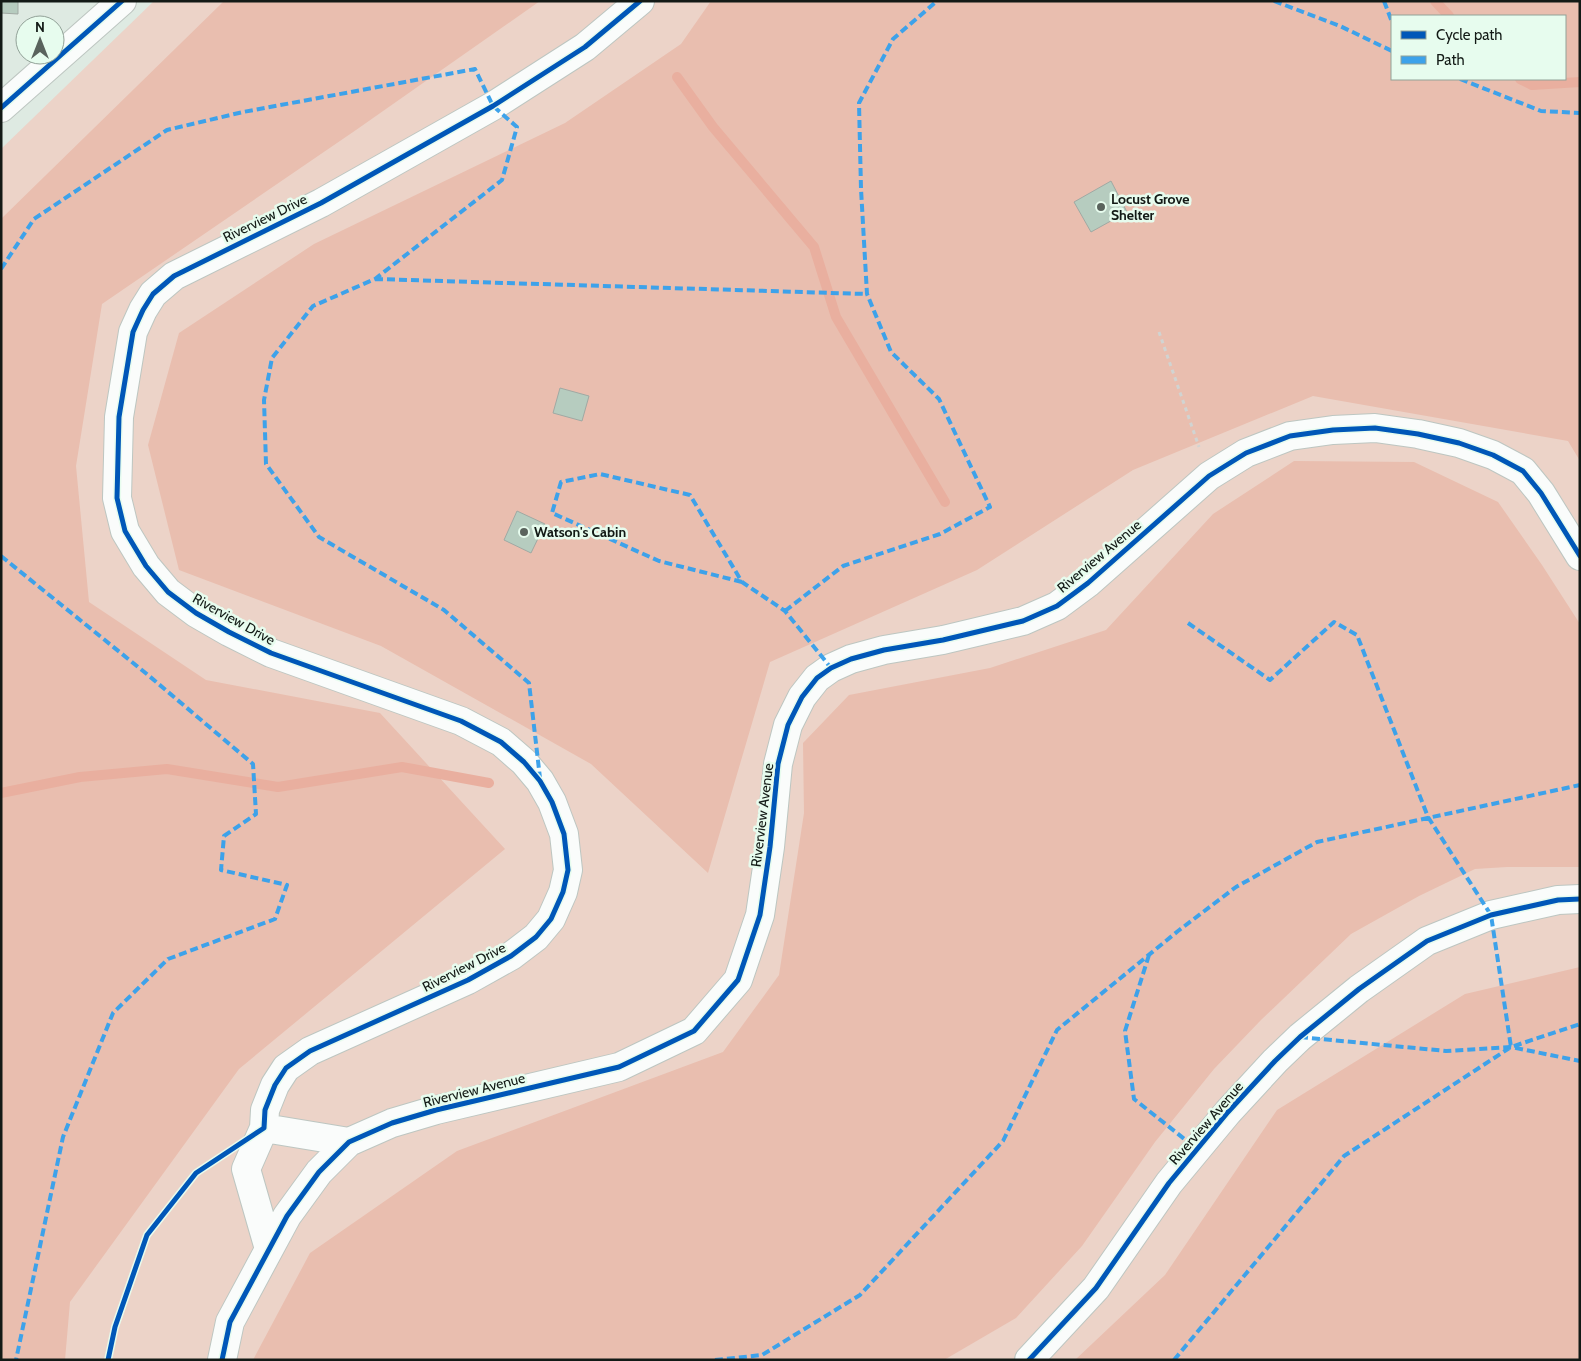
<svg xmlns="http://www.w3.org/2000/svg" width="1581" height="1361" font-family="Cabin,sans-serif">
	<style>
		.green { fill: #ecd3c8; fill-rule: evenodd }
		.forest { fill: #e9beaf; fill-rule: evenodd }
		.lines { fill: none; stroke-linecap: round; stroke-linejoin: round }
		.stream { stroke: #e9af9f; stroke-width: 10 }
		.building { fill: #b6ccbf; stroke: #a0a9a3 }
		.street-casing { stroke: #bdc6c1; stroke-width: 30 }
		.secondary-casing { stroke: #bdc6c1; stroke-width: 30 }
		.path { stroke: #d1d4d2; stroke-width: 3; stroke-dasharray: 4 4; stroke-linecap: butt }
		.street { stroke: #fafcfb; stroke-width: 28 }
		.secondary { stroke: #fafcfb; stroke-width: 28 }
		.quiet { stroke: #3da2ea; stroke-width: 4; stroke-dasharray: 8 4; stroke-linecap: butt }
		.cycleway-casing { stroke: #e7fcee; stroke-width: 8 }
		.cycleway { stroke: #0057b8; stroke-width: 5 }
		.poi-dot { fill: #5a635d; stroke: #e7fcee; stroke-width: 2 }
		.labels { text-anchor: middle; stroke-width: 5; stroke-linejoin: round; paint-order: stroke }
		.poi-label { font-size: 14px; font-weight: bold; fill: #131a16; stroke: #e7fcee; text-anchor: start }
		.street-label { font-size: 14px; fill: #131a16; stroke: #e7fcee }
	</style>
	<rect width="100%" height="100%" fill="#deeae2"/>
	<path class="green" d="M154,1H1580V1360H1V149ZM1392,16H1565V79H1392Z"/>
	<path class="forest" d="M224,1H540L356,130L102,304L76,466L89,602L206,680L380,713L505,849L239,1069L70,1302L65,1360H1V219Z
		M711,1H1580V461L1568,441L1313,396L1133,470L977,570L770,662L708,873L591,764L381,646L179,570L148,445L179,333L314,244L565,123L681,44ZM1392,16H1565V79H1392Z
		M1294,461L1414,462L1498,502L1542,565L1580,624V867H1507L1475,869L1419,896L1351,934L1261,1020L1214,1069L1155,1142L1082,1246L1016,1318L944,1360H253L310,1253L457,1151L723,1052L779,975L804,813L803,743L849,695L990,668L1106,630L1213,514Z
		M1580,967V1360H1075L1165,1275L1277,1110L1465,994Z"/>
	<g class="lines">
		<path class="stream" d="M1435,1L1449,16
			M677,77L713,127L814,247L836,317L945,502
			M1520,79L1532,85L1580,82
			M1,793L80,777L167,769L278,787L402,767L489,783"/>
	</g>
	<path class="building" d="M1,1H18V14L1,13Z
		M1111,181L1127,212L1091,232L1074,202Z
		M560,388L589,396L582,421L553,413Z
		M517,511L545,524L531,553L504,540Z"/>
	<g class="lines">
		<g class="street-casing">
			<path id="street" d="M264,1128L349,1142
				M269,1249L246,1169L264,1128L265,1110L275,1085L286,1068L310,1051L468,980L511,956L536,937L551,919L563,892L568,870L564,834L552,802L540,781L524,762L501,742L461,721L271,653L229,632L196,613L168,592L146,566L125,531L117,498L119,417L133,332L143,310L153,294L174,276L321,203L493,106L585,47L640,1
				M222,1360L230,1322L287,1216L319,1172L349,1142L392,1123L436,1110L619,1067L694,1031L738,980L760,915L770,847L778,764L788,725L802,697L817,678L831,668L851,659L884,650L943,640L1023,621L1057,606L1088,583L1209,476L1246,453L1290,436L1333,430L1375,428L1418,434L1459,443L1493,455L1523,471L1541,493L1580,556
				M1029,1360L1096,1288L1169,1183L1228,1112L1275,1061L1300,1037L1359,989L1427,941L1491,915L1558,900L1580,899"/>
		</g>
		<g class="secondary-casing">
			<path id="secondary" d="M1,108L122,1"/>
		</g>
		<path class="path" d="M1159,332L1199,447"/>
		<use href="#street" class="street"/>
		<use href="#secondary" class="secondary"/>
		<path class="quiet" d="M1274,1L1340,26L1392,51
			M1384,1L1392,22
			M1460,79L1541,111L1580,113
			M1,269L34,219L167,130L243,112L475,69L493,106L517,127L502,180L375,279L313,306L272,358L264,400L266,464L319,537L444,610L529,683L540,778
			M375,279L867,294
			M1,556L148,675L253,764L256,814L224,836L221,870L287,885L275,919L168,959L113,1013L63,1137L16,1360
			M742,582L659,561L552,513L561,482L600,474L690,495L742,582L785,611L831,668
			M785,611L843,566L940,534L990,507L939,399L891,352L867,294L861,189L859,103L893,39L937,1
			M1188,623L1270,680L1334,622L1357,635L1428,817L1491,915L1511,1047
			M1149,955L1125,1031L1134,1099L1197,1149
			M1300,1037L1446,1051L1511,1047L1580,1061
			M715,1360L762,1355L860,1295L1003,1141L1057,1030L1178,931L1236,887L1317,842L1580,785
			M1174,1360L1344,1156L1511,1047L1580,1024"/>
		<g class="cycleway-casing">
			<path id="cycleway" d="M1,108L122,1
				M108,1360L115,1327L147,1235L196,1173L264,1128L265,1110L275,1085L286,1068L310,1051L468,980L511,956L536,937L551,919L563,892L568,870L564,834L552,802L540,781L524,762L501,742L461,721L271,653L229,632L196,613L168,592L146,566L125,531L117,498L119,417L133,332L143,310L153,294L174,276L321,203L493,106L585,47L640,1
				M222,1360L230,1322L287,1216L319,1172L349,1142L392,1123L436,1110L619,1067L694,1031L738,980L760,915L770,847L778,764L788,725L802,697L817,678L831,668L851,659L884,650L943,640L1023,621L1057,606L1088,583L1209,476L1246,453L1290,436L1333,430L1375,428L1418,434L1459,443L1493,455L1523,471L1541,493L1580,556
				M1029,1360L1096,1288L1169,1183L1228,1112L1275,1061L1300,1037L1359,989L1427,941L1491,915L1558,900L1580,899"/>
		</g>
		<use href="#cycleway" class="cycleway"/>
	</g>
	<g class="poi-dot">
		<circle cx="1101" cy="207" r="5"/>
		<circle cx="524" cy="532" r="5"/>
	</g>
	<g class="labels">
		<g class="poi-label">
			<text x="1111" y="204">Locust Grove<tspan x="1111" dy="16">Shelter</tspan></text>
			<text x="534" y="537">Watson's Cabin</text>
		</g>
		<g class="street-label">
			<text transform="translate(265 218) rotate(-26)" y="5">Riverview Drive</text>
			<text transform="translate(1099 556) rotate(-40)" y="5">Riverview Avenue</text>
			<text transform="translate(234 619) rotate(29)" y="5">Riverview Drive</text>
			<text transform="translate(762 815) rotate(-83)" y="5">Riverview Avenue</text>
			<text transform="translate(464 967) rotate(-27)" y="5">Riverview Drive</text>
			<text transform="translate(474 1090) rotate(-14)" y="5">Riverview Avenue</text>
			<text transform="translate(1206 1123) rotate(-49)" y="5">Riverview Avenue</text>
		</g>
	</g>
	<rect width="1581" height="1361" fill="none" stroke="#131a16" stroke-width="5"/>
	<rect x="1391" y="15" width="175" height="65" fill="#e7fcee" stroke="#92a298"/>
	<rect x="1401" y="31" width="25" height="8" fill="#0057b8" stroke="#92a298"/>
	<text x="1436" y="40" font-size="15" fill="#131a16">Cycle path</text>
	<rect x="1401" y="56" width="25" height="8" fill="#3da2ea" stroke="#92a298"/>
	<text x="1436" y="65" font-size="15" fill="#131a16">Path</text>
	<g transform="translate(40 40)"><circle r="24" fill="#e7fcee" stroke="#92a298"/>
	<path d="M0-4L9 19L0 12L-9 19Z" fill="#5a635d"/>
	<text y="-8" font-size="14" font-weight="bold" text-anchor="middle" fill="#131a16">N</text>
	</g>
</svg>
